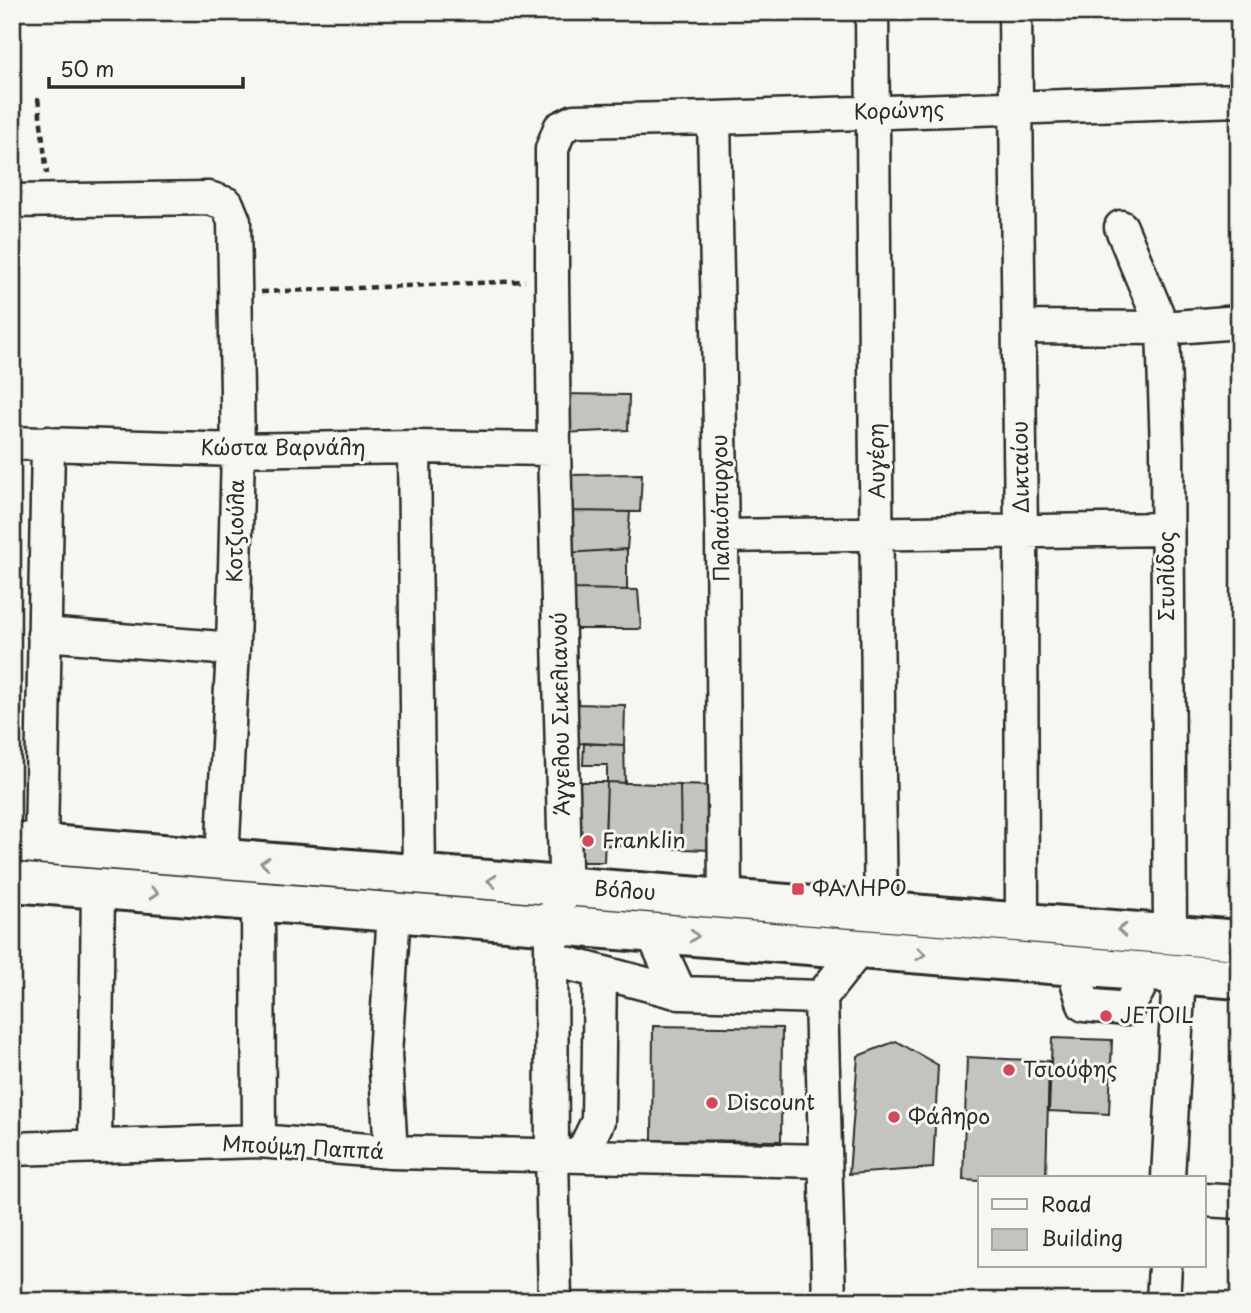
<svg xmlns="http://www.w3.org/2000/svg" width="1251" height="1313" font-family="'Playpen Sans',sans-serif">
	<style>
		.building { fill: #c3c3c0; stroke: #2b2b2b; stroke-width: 2 }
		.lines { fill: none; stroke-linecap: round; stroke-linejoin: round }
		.minor-casing { stroke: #2b2b2b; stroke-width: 37 }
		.major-casing { stroke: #2b2b2b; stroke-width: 44 }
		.path { stroke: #2b2b2b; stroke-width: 4.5; stroke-dasharray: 7 5; stroke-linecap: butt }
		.minor { stroke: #f6f6f2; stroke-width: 32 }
		.major { stroke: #f6f6f2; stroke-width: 38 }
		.oneway { stroke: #90908e }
		.poi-dot { fill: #d1495b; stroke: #f6f6f2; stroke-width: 2.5 }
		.labels { text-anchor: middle; stroke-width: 6; stroke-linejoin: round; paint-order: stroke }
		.street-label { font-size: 21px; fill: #2b2b2b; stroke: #f6f6f2 }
		.poi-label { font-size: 21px; fill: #2b2b2b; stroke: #f6f6f2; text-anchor: start }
	</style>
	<rect width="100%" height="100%" fill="#f6f6f2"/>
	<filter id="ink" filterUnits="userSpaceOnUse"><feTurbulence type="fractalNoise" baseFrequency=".0143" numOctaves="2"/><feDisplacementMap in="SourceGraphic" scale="14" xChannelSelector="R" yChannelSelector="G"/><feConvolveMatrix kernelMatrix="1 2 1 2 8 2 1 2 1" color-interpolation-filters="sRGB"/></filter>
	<g filter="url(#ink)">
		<path class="building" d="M562,394L629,395L628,430L562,433Z
			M642,474L640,512L569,511V475Z
			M569,511L630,512L627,549L567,553Z
			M627,549V590L567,589V553Z
			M567,589L638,590L641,629H568Z
			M570,704L625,705L624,745L572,743Z
			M584,743L624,745L625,783L607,782V765H583Z
			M574,782H607L604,862H572Z
			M607,782L680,785L681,849L605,845Z
			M680,785L713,786V850L681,849Z
			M653,1026L782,1028L781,1141L652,1140Z
			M1052,1038L1112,1040L1109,1114L1049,1111Z
			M896,1041L938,1065L933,1168L849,1174L858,1056Z
			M967,1057L1049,1061L1046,1178H980V1181L963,1180Z"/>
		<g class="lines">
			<g class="minor-casing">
				<path id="minor" d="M872,12L878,707L881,910
					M1015,12L1021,532L1022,922
					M714,118L722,536L725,898
					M12,201L209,198L227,204L234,221L238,450L233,649L222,859
					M1121,227L1163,328L1167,450L1170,934
					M1019,327L1163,328L1239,322
					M12,443L238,450L414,447L554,449
					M414,447L419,875
					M722,536L1167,529
					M44,634L233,649
					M41,845L48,443
					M258,902L259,1141
					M652,932L680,993L821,997L859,949
					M551,959L680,993
					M1078,985L1084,1005L1127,1009L1139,988
					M821,997L829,1301
					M95,1146L98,889
					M12,1149L259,1141L391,1152L825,1161
					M391,1152L385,1055L394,912
					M581,1156L598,1121L600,972
					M1168,1178L1179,974
					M1204,1200L1239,1202
					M555,1301L552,1155L551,940L565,867L554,449L552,280V149L560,128L574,121L714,118L1239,100
					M1163,1301L1165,1266"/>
			</g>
			<g class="major-casing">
				<path id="major" d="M12,842C421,876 830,906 1239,940
					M12,882L1239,979"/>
			</g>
			<path class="path" d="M38,98L47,174
				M261,292L525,281"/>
			<use href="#minor" class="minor"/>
			<use href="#major" class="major"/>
		</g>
		<defs><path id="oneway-chevron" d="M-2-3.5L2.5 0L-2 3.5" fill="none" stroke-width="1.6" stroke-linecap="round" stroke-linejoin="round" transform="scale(1.75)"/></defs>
		<g class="oneway">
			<use href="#oneway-chevron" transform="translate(265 863) rotate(-175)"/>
			<use href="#oneway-chevron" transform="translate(492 881) rotate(-175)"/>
			<use href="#oneway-chevron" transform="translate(154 893) rotate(5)"/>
			<use href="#oneway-chevron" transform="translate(1122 930) rotate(-175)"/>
			<use href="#oneway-chevron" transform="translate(694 936) rotate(4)"/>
			<use href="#oneway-chevron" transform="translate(921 954) rotate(5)"/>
		</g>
	</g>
	<g class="poi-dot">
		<circle cx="588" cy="841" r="7"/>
		<rect x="791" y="882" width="14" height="14" rx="3.5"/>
		<circle cx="1106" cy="1016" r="7"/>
		<circle cx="1009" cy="1070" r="7"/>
		<circle cx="712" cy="1103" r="7"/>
		<circle cx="894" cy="1117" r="7"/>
	</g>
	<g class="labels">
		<g class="street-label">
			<text transform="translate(899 111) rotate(-2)" y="7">Κορώνης</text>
			<text x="283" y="455">Κώστα Βαρνάλη</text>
			<text transform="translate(877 461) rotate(-91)" y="7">Αυγέρη</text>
			<text transform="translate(1021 467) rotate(-91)" y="7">Δικταίου</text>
			<text transform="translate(721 508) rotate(-91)" y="7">Παλαιόπυργου</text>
			<text transform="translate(236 531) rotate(-89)" y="7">Κοτζιούλα</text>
			<text transform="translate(1167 576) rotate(-90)" y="7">Στυλίδος</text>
			<text transform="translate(561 714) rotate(-91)" y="7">Άγγελου Σικελιανού</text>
			<text transform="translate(625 891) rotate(4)" y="7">Βόλου</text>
			<text transform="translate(303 1148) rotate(3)" y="7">Μπούμη Παππά</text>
		</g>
		<g class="poi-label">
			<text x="602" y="848">Franklin</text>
			<text x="812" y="896">ΦΑΛΗΡΟ</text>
			<text x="1120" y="1023">JETOIL</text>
			<text x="1023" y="1077">Τσιούφης</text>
			<text x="726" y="1110">Discount</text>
			<text x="908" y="1124">Φάληρο</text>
		</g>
	</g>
	<rect width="1251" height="1313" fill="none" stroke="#f6f6f2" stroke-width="42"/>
	<rect x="21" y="21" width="1209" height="1271" fill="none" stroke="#2b2b2b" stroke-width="2.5" filter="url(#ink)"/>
	<rect x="978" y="1176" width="228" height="91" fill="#f6f6f2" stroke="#a5a5a2" stroke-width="2"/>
	<rect x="992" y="1199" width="35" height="10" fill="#f6f6f2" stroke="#a5a5a2" stroke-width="2"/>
	<text x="1041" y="1212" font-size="21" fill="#2b2b2b">Road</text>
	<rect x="992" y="1229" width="35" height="21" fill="#c3c3c0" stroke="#a5a5a2" stroke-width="2"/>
	<text x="1041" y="1246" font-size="21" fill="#2b2b2b">Building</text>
	<path d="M49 77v10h194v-10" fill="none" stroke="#2b2b2b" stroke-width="3.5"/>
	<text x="60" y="77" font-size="21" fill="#2b2b2b" stroke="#f6f6f2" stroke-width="5" paint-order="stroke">50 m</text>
</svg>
